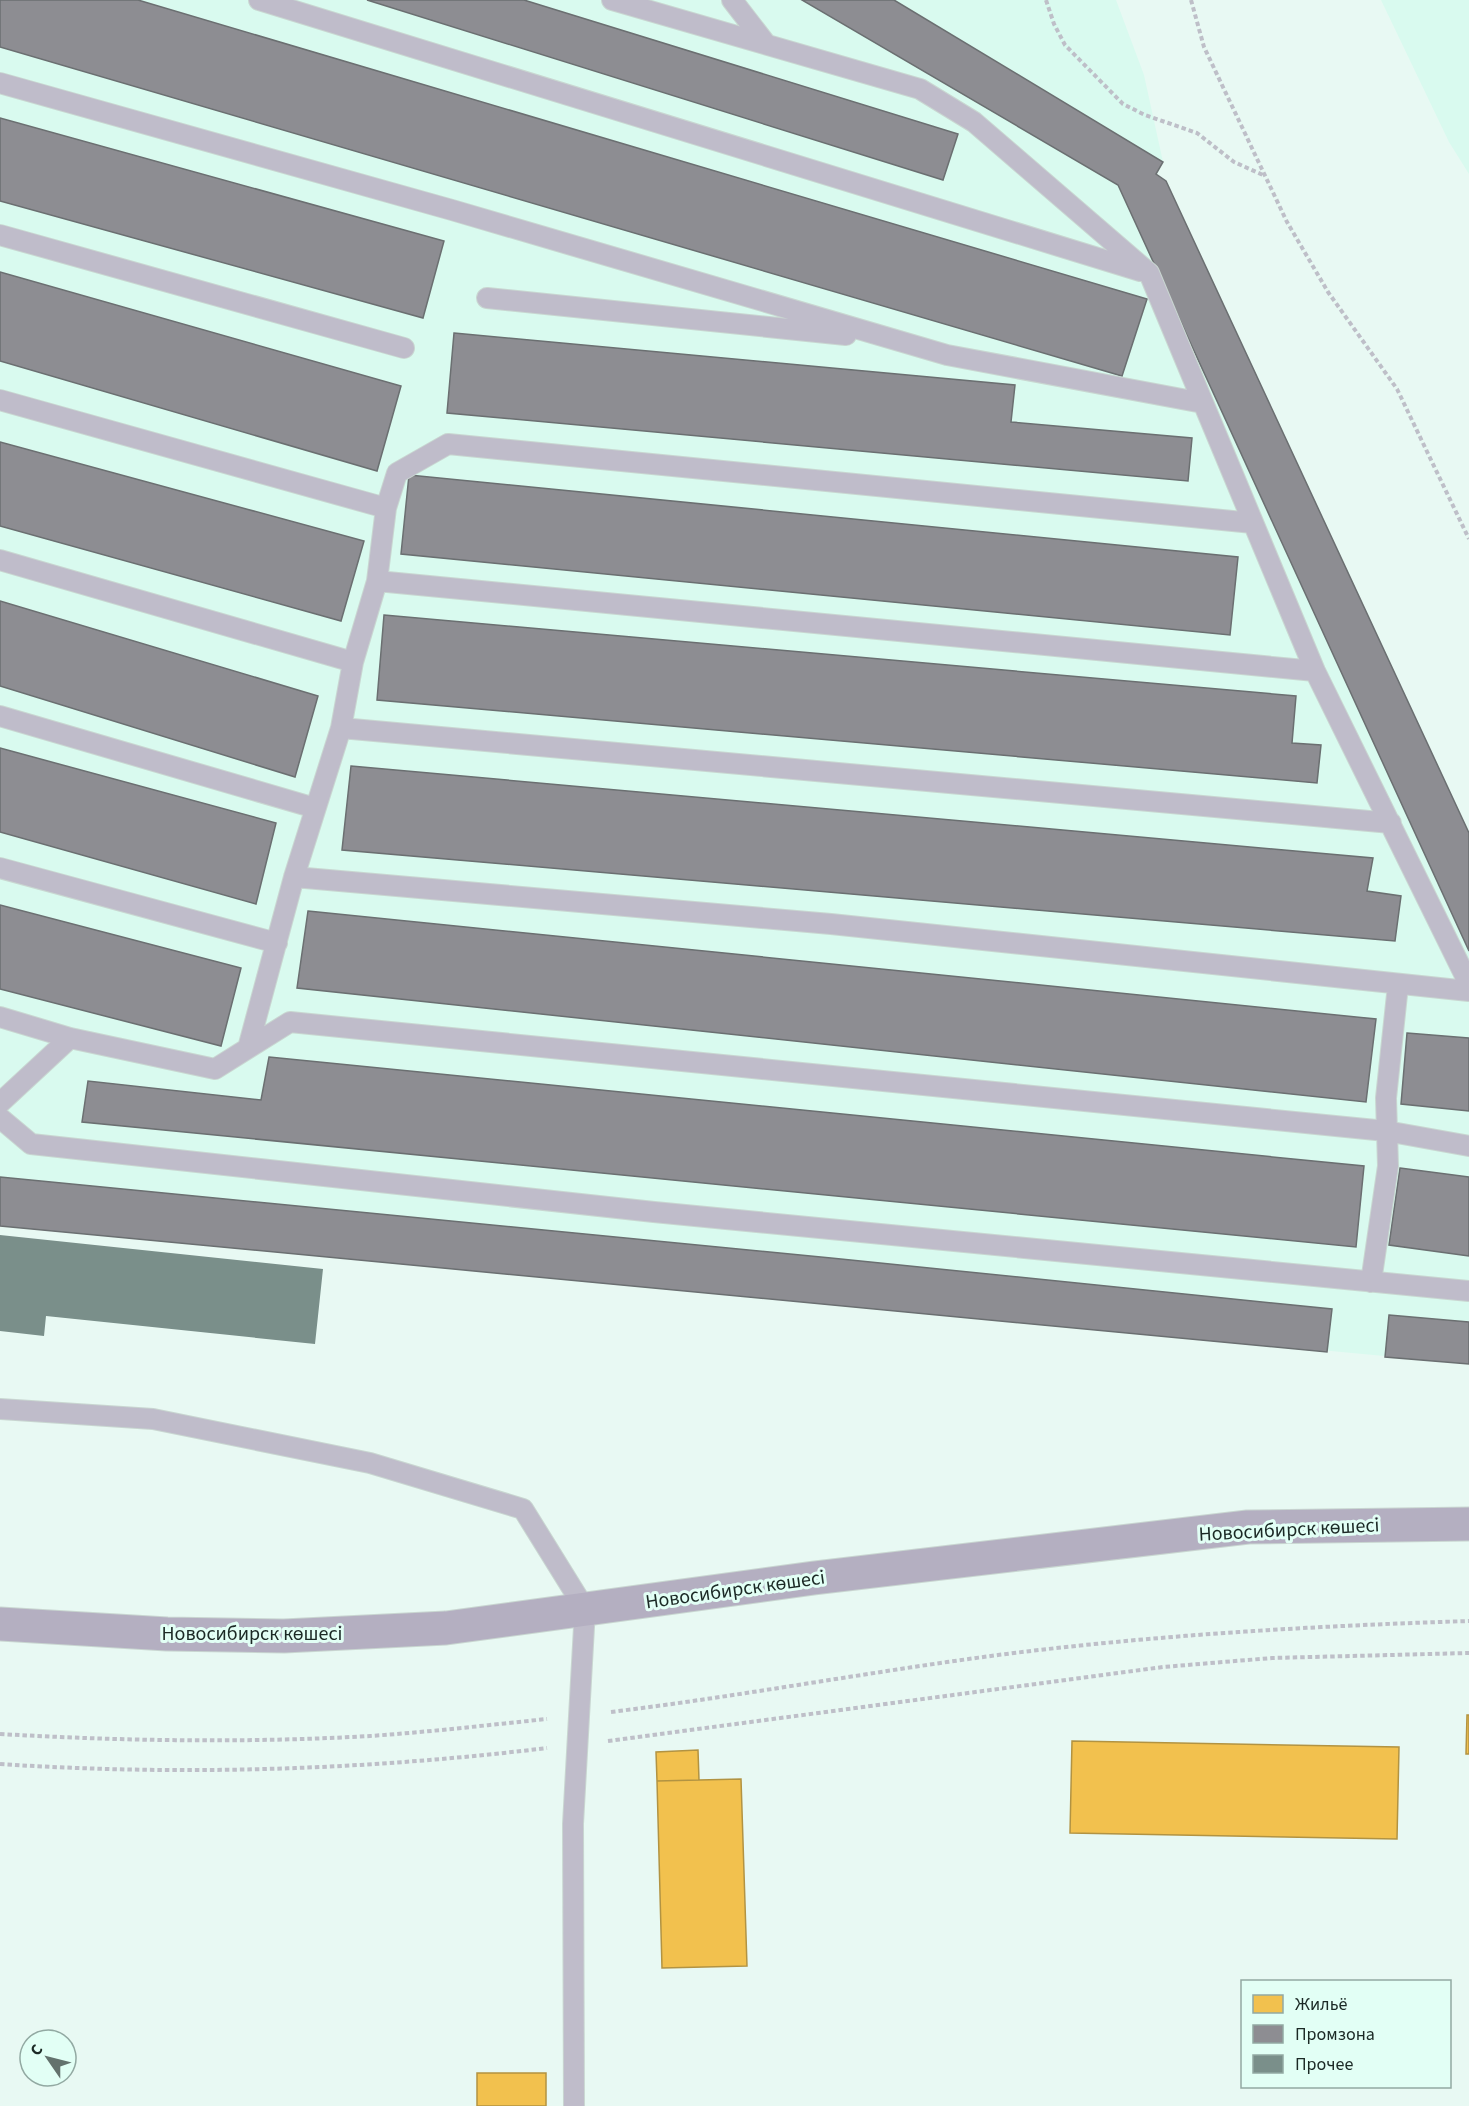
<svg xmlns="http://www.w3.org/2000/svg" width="1469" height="2106" font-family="'Source Sans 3',sans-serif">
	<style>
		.built { fill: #d9faef }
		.homes { fill: #f2c14e; stroke: #b29342; stroke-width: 1.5 }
		.industry { fill: #8d8d92; stroke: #6b6f71; stroke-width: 1.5 }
		.building { fill: #7a8f8a }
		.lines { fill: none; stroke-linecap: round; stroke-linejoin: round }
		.service-casing { stroke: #c9d6d1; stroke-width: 22 }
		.secondary-casing { stroke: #c9d6d1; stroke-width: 35 }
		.path { stroke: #bebfc8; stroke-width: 4; stroke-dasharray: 4.5 3; stroke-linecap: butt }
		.service { stroke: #bfbcca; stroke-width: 20 }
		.secondary { stroke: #b4afc1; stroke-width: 33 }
		.labels { text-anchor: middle; stroke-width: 6; stroke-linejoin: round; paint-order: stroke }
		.street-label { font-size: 20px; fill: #1b2925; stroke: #e2fff5 }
	</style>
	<rect width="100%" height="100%" fill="#e8f9f3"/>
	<path class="built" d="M0,0H1116L1144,75L1163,162L1156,174L1166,181L1469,833V1364L0,1226Z
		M1381,0H1469V174L1449,142Z"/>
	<path class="homes" d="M1467,1715H1469V1754H1466Z
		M1072,1741L1399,1747L1397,1839L1070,1833Z
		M698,1750L699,1780L657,1781L656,1752Z
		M741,1779L747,1966L662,1968L657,1781Z
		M477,2073H546V2106H477Z"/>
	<path class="industry" d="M0,0H138L1147,299L1122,376L0,47Z
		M367,0H524L958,134L943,180Z
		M802,0H894L1163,162L1156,174L1166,181L1469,833V951L1118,185Z
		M0,118L444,241L423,318L0,201Z
		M0,272L401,386L377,471L0,361Z
		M454,333L1015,385L1011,422L1192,438L1188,481L447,413Z
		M0,442L364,541L341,621L0,526Z
		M409,475L1238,557L1230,635L401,554Z
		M0,601L318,696L295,777L0,686Z
		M384,615L1296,696L1292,743L1321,745L1317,783L377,700Z
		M0,748L276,823L256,904L0,832Z
		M351,766L1373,858L1367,891L1401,896L1395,941L342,850Z
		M0,905L241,968L221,1046L0,989Z
		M308,911L1376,1019L1366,1102L297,988Z
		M1407,1033L1469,1038V1111L1401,1104Z
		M269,1057L1364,1166L1356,1247L82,1122L88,1081L261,1100Z
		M1400,1168L1469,1177V1256L1389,1245Z
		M0,1177L831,1258L1332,1309L1327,1352L0,1226Z
		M1389,1315L1469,1322V1364L1385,1357Z"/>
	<path class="building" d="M0,1235L323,1269L315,1344L46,1316L44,1336L0,1331Z"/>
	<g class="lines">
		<g class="service-casing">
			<path id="service" d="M259,0L1140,271
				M612,0L920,89L974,122L1149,273L1315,671L1469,984
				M732,0L766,44
				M0,83L452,210L947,355L1203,403
				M0,235L404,348
				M487,298L846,335
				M0,400L386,508
				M0,560L353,662
				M377,581L1315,671
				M0,716L315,808
				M341,728L1391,823
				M0,868L277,943
				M294,877L831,924L1469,991
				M0,1017L70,1038L215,1069L290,1022L1386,1131L1469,1146
				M248,1048L294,877L341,728L353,662L377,581L386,508L397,473L448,444L1253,523
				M0,1103L70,1038
				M0,1118L31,1144L654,1212L1469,1291
				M1371,1282L1388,1166L1386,1098L1398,985
				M0,1409L153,1419L370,1463L523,1509L585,1609L573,1824L574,2106"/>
		</g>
		<g class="secondary-casing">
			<path id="secondary" d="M0,1624L167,1634L284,1636L446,1628L814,1578L1248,1527L1469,1524"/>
		</g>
		<path class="path" d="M1046,0L1054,24L1065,45L1123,104L1145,115L1197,133L1234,162L1263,175
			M1191,0L1204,47L1287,222L1328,292L1397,389L1469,539
			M611,1712C741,1696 869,1672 998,1655C1155,1635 1311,1626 1469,1621
			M0,1734C123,1741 247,1743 370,1736C429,1732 488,1725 547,1719
			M608,1741L1163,1667L1272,1658L1469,1653
			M0,1764C182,1776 366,1770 547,1748"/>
		<use href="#service" class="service"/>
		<use href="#secondary" class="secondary"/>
	</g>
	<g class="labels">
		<g class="street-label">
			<text transform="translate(1289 1529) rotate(-3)" y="7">Новосибирск көшесі</text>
			<text transform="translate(735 1589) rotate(-8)" y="7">Новосибирск көшесі</text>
			<text x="252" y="1640">Новосибирск көшесі</text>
		</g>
	</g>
	<rect x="1241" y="1980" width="210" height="108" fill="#e2fff5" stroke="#92a9a2" stroke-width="1.5"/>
	<rect x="1253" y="1995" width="30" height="18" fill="#f2c14e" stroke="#92a9a2" stroke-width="1.5"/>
	<text x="1295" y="2010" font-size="18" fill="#1b2925">Жильё</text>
	<rect x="1253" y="2025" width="30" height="18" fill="#8d8d92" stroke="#92a9a2" stroke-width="1.5"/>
	<text x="1295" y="2040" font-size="18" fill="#1b2925">Промзона</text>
	<rect x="1253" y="2055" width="30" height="18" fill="#7a8f8a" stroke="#92a9a2" stroke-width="1.5"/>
	<text x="1295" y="2070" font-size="18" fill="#1b2925">Прочее</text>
	<g transform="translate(48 2058) rotate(305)"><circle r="28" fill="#e2fff5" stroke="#92a9a2" stroke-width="1.5"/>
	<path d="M0-4.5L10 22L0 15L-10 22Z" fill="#63726d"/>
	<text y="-9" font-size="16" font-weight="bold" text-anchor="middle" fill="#1b2925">С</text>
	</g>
</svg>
